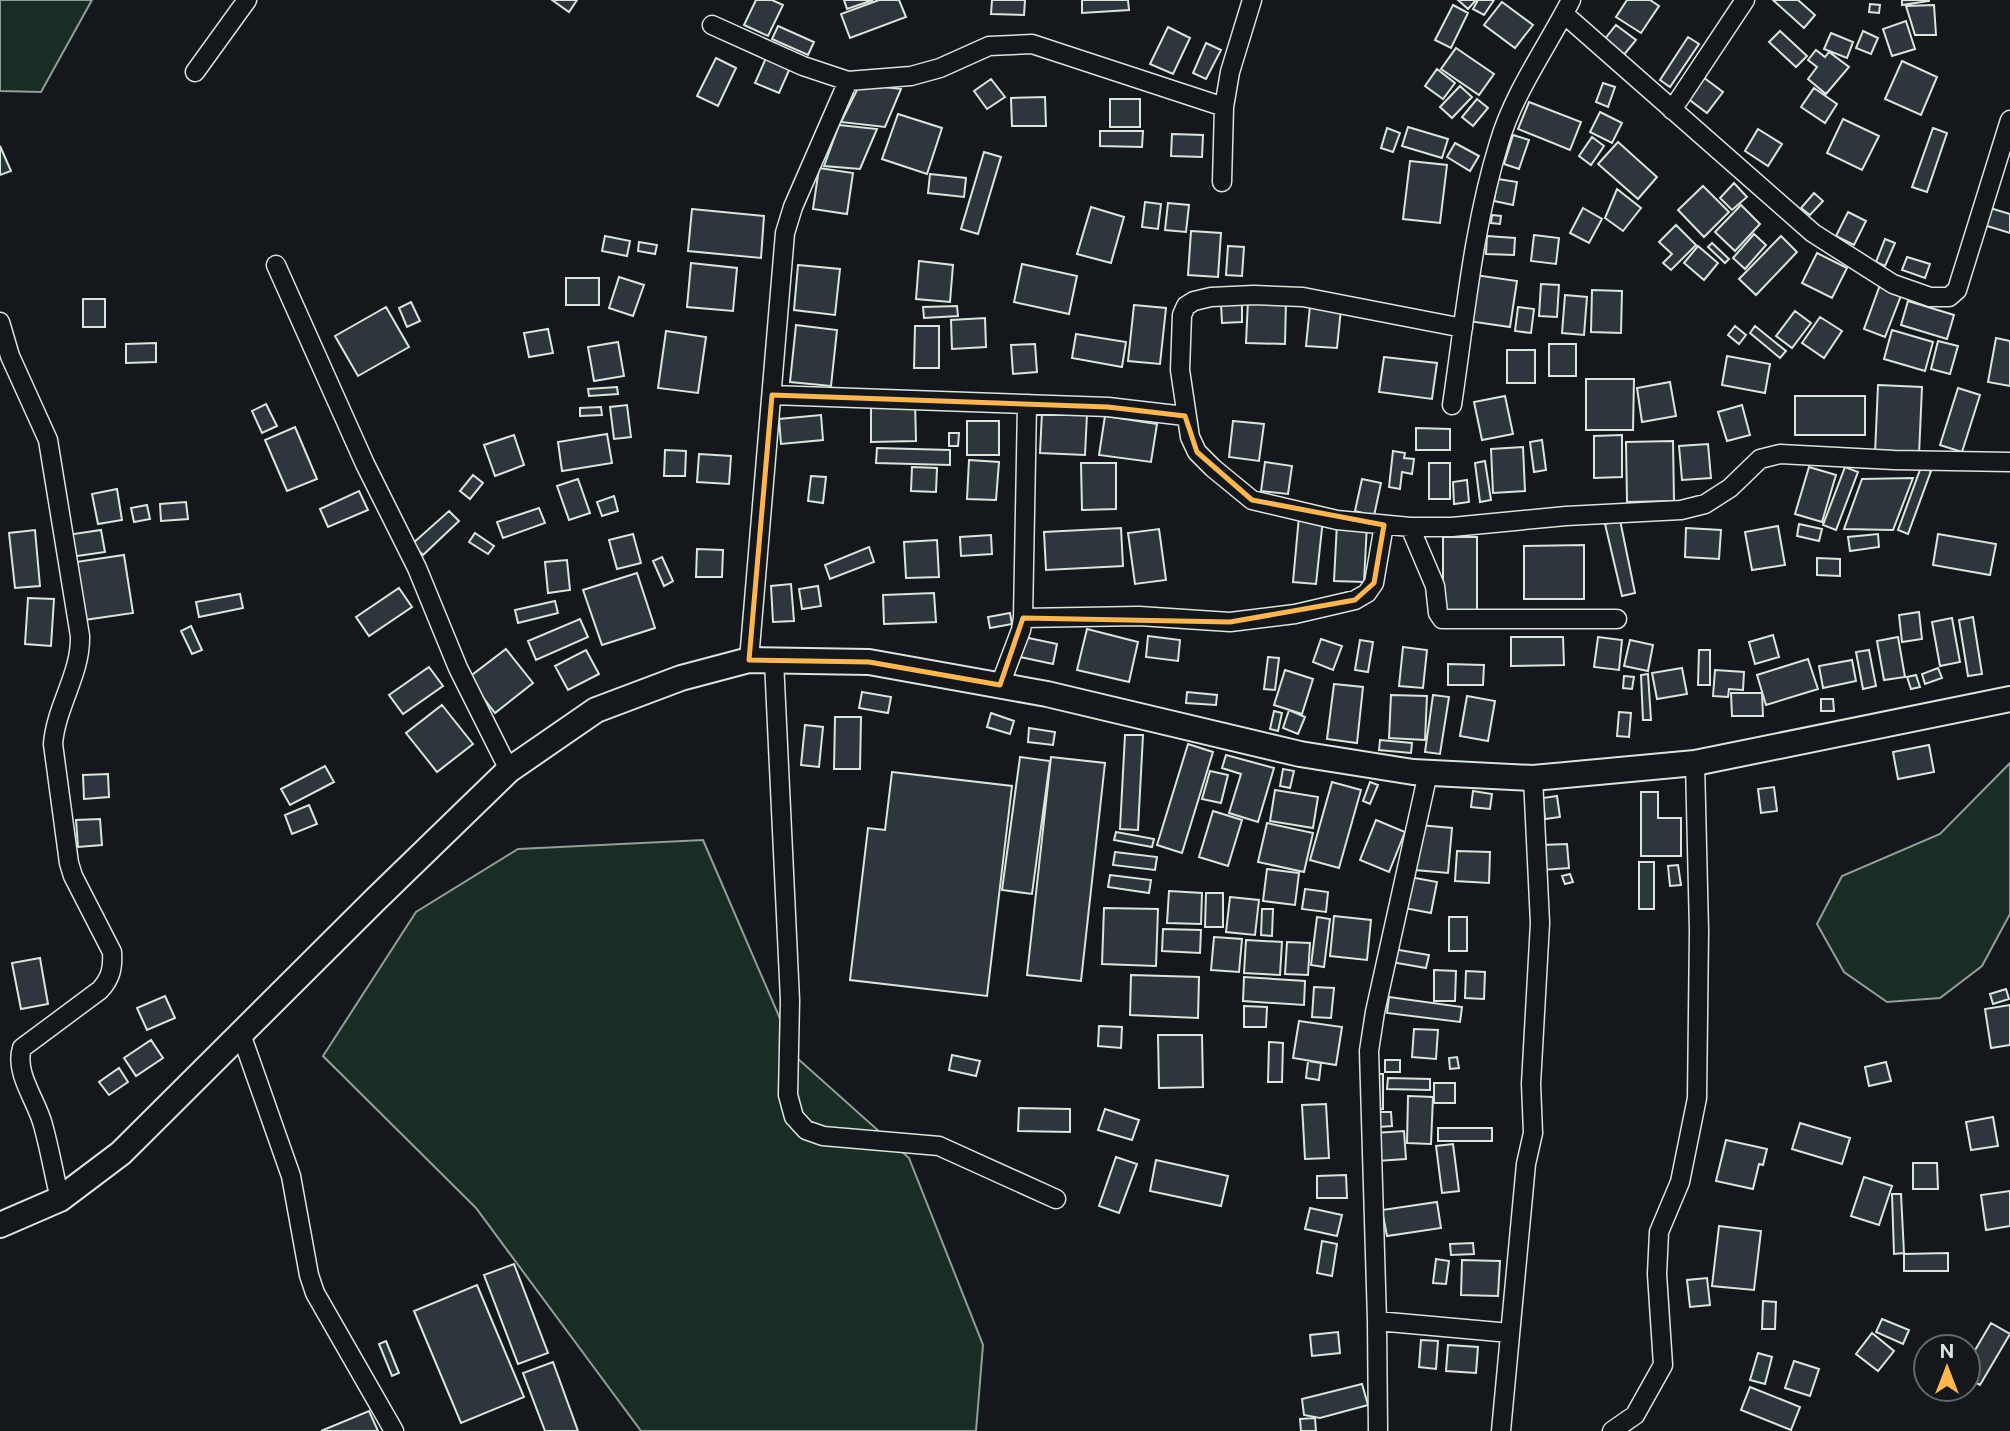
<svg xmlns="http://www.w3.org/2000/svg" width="2010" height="1431" font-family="'Public Sans',sans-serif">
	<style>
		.green { fill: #1a2d24; stroke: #939e99; stroke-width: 2 }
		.building { fill: #2c363c; stroke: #d8e6dc; stroke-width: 2 }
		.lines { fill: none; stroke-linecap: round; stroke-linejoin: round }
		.minor-casing { stroke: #d8e6dc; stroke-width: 21 }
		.secondary-casing { stroke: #d8e6dc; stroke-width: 28 }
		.minor { stroke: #14181c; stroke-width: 18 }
		.secondary { stroke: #14181c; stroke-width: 24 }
		.marked { fill: none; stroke: #ffb74d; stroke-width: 5; stroke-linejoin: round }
	</style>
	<rect width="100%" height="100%" fill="#14181c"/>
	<path class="green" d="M0,0H92L41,92L0,91Z
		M2010,763V914L1982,966L1940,998L1887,1002L1844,972L1817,924L1842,876L1940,834Z
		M703,840L797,1058L909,1158L983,1345L976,1431H641L476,1208L323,1056L416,912L518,849Z"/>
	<path class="building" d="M552,0H577L569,12Z
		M756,0H772L783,5L768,36L744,25Z
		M844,0H873L847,9Z
		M879,0H899L906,17L850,38L841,14Z
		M992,0H1025L1024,15L991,14Z
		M1082,0H1128L1129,10L1082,13Z
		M1458,0H1476L1468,9Z
		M1478,0H1494L1484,15L1473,9Z
		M1627,0H1650L1659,6L1641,33L1616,17Z
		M1773,0H1798L1815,15L1804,28Z
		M1902,0H1929V1L1902,5Z
		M1502,2L1533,25L1515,48L1484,25Z
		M1870,4L1880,5L1879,13L1869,12Z
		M1453,5L1468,13L1451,48L1435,40Z
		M1934,5L1936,35H1915L1906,6Z
		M1906,21L1915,49L1892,56L1883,29Z
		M1616,25L1636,40L1623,56L1604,40Z
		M778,26L814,42L808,55L772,39Z
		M1168,27L1190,38L1173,74L1150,64Z
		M1780,31L1807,56L1796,67L1769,42Z
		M1863,31L1878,38L1871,54L1856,48Z
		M1831,33L1853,42L1847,58L1824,49Z
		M1688,37L1699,44L1670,87L1660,80Z
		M1206,43L1221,50L1206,79L1193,73Z
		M1456,48L1494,74L1479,95L1441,69Z
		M1816,50L1825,57L1829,52L1849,67L1826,94L1808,79L1817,67L1808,60Z
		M716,58L736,68L718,106L697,96Z
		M766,58L790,68L779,93L755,83Z
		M1902,61L1937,77L1921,115L1885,99Z
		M1437,69L1455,83L1443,99L1425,86Z
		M1703,77L1723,92L1707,113L1687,98Z
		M991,79L1005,97L987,109L974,91Z
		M1603,83L1615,87L1608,107L1596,102Z
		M860,84L901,89L885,127L841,122Z
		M1460,86L1472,97L1452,118L1440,107Z
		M1814,88L1837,104L1825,123L1801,107Z
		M1045,97L1046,126H1012L1011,98Z
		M1110,99H1140V127H1110Z
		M1477,99L1488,108L1473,126L1462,117Z
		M1529,102L1581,122L1570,150L1518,129Z
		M1600,112L1622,123L1612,143L1590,132Z
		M898,114L942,128L927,174L882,159Z
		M1843,119L1879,136L1862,170L1827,153Z
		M839,125L877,129L860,169L824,166Z
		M1408,127L1448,139L1442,158L1402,146Z
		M1387,128L1400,133L1393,152L1381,148Z
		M1933,128L1947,133L1927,192L1912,187Z
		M1758,129L1782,144L1768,166L1745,151Z
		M1100,131H1143L1142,147L1100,146Z
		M1172,134L1203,135L1202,157L1171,156Z
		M1513,135L1529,140L1519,169L1504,164Z
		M1592,137L1604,146L1591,165L1579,156Z
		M1618,142L1657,177L1638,199L1598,164Z
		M1455,143L1479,156L1470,171L1447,157Z
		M0,146L11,171L0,175Z
		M984,152L1001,157L978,234L961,229Z
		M1410,161L1447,165L1440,223L1403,219Z
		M819,168L853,173L847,214L813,209Z
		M930,174L966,178L964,197L928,193Z
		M1498,179L1517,182L1513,205L1494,201Z
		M1734,183L1747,197L1732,210L1720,198Z
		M1703,186L1729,212L1704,237L1678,210Z
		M1617,189L1641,208L1623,231L1605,218Z
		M1814,193L1823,201L1810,215L1801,208Z
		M1145,202L1161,204L1158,229L1142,227Z
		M1168,203L1189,205L1186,232L1165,230Z
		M1741,205L1760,224L1735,251L1715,232Z
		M1091,207L1124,217L1111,263L1077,254Z
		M1583,208L1602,219L1589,243L1570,233Z
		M1990,208L2010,214V233L1984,225Z
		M692,209L764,216L761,258L688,251Z
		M1848,212L1866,221L1854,245L1836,236Z
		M1492,215L1501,216L1500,224L1491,223Z
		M1676,225L1696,245L1671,270L1663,263L1672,254L1659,242Z
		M1191,231L1221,233L1218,277L1188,275Z
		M1754,234L1766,245L1745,269L1733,258Z
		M1534,235L1559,238L1556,264L1531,261Z
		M605,236L630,241L627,256L602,251Z
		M1487,236L1515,238L1514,255L1486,254Z
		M1781,236L1797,252L1756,295L1739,279Z
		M1885,239L1895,243L1885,266L1876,262Z
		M639,242L657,245L655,254L638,251Z
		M1712,243L1729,259L1725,263L1708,247Z
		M1228,246L1244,247L1242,276L1226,275Z
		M1698,246L1718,263L1704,280L1684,263Z
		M1817,253L1847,268L1832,298L1802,283Z
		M1907,257L1930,264L1925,278L1902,270Z
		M919,261L953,265L950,302L916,299Z
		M691,263L737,268L733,311L687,307Z
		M1022,264L1077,276L1069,314L1014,302Z
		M798,265L840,269L835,315L794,310Z
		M1475,275L1517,281L1510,327L1468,321Z
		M619,277L644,285L633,316L609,308Z
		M566,278H599V305H566Z
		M1541,284L1559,285L1557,317L1539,316Z
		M1880,285L1902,293L1885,337L1864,329Z
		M1592,290L1622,291L1621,333L1591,332Z
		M1565,295L1587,297L1584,335L1562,333Z
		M83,299H105V327H83Z
		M1248,300L1286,301L1285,344L1246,343Z
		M1908,301L1954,315L1947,339L1901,325Z
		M411,302L420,321L407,327L399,308Z
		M1242,303V322L1222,323L1221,304Z
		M1134,305L1166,308L1160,364L1128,361Z
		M957,306L958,316L924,318L923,307Z
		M1310,306L1341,309L1337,348L1306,346Z
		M386,307L409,347L358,376L335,336Z
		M1518,307L1534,309L1531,333L1515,331Z
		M1795,311L1811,323L1792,348L1776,336Z
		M1820,317L1842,331L1824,358L1802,343Z
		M985,318L986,347L952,349L951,320Z
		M796,325L837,330L831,386L790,382Z
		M915,326H939V368H914Z
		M1735,326L1746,335L1739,344L1728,335Z
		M1755,326L1786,351L1780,358L1750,333Z
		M548,329L553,353L529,357L524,333Z
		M1892,330L1933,342L1925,371L1884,359Z
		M666,331L706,337L698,393L658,388Z
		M1076,334L1126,342L1122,367L1072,358Z
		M1996,338L2010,341V386L1988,382Z
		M1938,341L1958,346L1950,374L1931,369Z
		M618,342L624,376L594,381L588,347Z
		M156,343V362L126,363V344Z
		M1035,344L1037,372L1013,374L1011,345Z
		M1549,344H1576V376H1549Z
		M1507,350H1535V383H1507Z
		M1727,356L1770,364L1765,393L1722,385Z
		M1384,357L1437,363L1432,399L1379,392Z
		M1586,379H1634L1633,430H1586Z
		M1670,382L1676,416L1642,422L1637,388Z
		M1878,385L1922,387L1919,455L1875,454Z
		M617,387L618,394L589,396L588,389Z
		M1958,388L1980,395L1962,452L1940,445Z
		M1505,396L1513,434L1482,440L1474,402Z
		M1795,396H1865V435H1795Z
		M871,402H915L916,441L871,442Z
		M266,404L277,426L262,433L252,411Z
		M627,405L631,437L614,439L610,407Z
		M1742,405L1750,435L1727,441L1718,412Z
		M601,407L602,415L580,416V408Z
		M1042,412L1087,414L1085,455L1040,453Z
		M821,415L823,440L781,444L779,419Z
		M1105,416L1157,424L1151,462L1099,455Z
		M967,421H999V455H967Z
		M1233,421L1264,424L1259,461L1229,457Z
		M295,427L317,479L287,491L265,440Z
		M1416,428L1450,429V450H1416Z
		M949,433H959L958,446H949Z
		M607,434L612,463L562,471L558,442Z
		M514,435L524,465L495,476L484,445Z
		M1622,435V477L1594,478V436Z
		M1542,440L1546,470L1534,472L1530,442Z
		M1673,441L1674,501L1627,502L1626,442Z
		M1708,444L1711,478L1682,480L1679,446Z
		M1523,447L1525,491L1493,493L1491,449Z
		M877,448L950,450V465L876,463Z
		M665,450L686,451L685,476H664Z
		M1393,451L1405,453L1404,458L1414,459L1412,474L1402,472L1400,489L1389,487Z
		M699,454L731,456L729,484L697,482Z
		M969,460L999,462L996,500L967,499Z
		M1485,461L1491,500L1480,502L1475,463Z
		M1265,462L1292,466L1288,494L1261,491Z
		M1081,463H1116V509L1082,510Z
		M1429,463H1450V499H1429Z
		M912,467L937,468L936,492L911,491Z
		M1809,467L1836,475L1822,522L1795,514Z
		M1845,467L1858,472L1836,530L1823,525Z
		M1921,467L1931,471L1908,534L1898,530Z
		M473,475L483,483L470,499L460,491Z
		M811,476L826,477L823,503L808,501Z
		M1913,478L1893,530L1844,529L1862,479Z
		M578,479L590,513L569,520L557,486Z
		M1362,479L1381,483L1374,516L1355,511Z
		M1467,480L1469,502L1454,504L1453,482Z
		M117,489L122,520L98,524L92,494Z
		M359,491L368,510L328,527L320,509Z
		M614,496L618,511L602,516L597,502Z
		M186,502L188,519L161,521L160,504Z
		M147,505L150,519L134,522L131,508Z
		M539,508L545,523L503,538L497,522Z
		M449,511L459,521L423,555L412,544Z
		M1299,516L1323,519L1316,584L1293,582Z
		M1620,520L1635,593L1622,596L1605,524Z
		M1337,523L1367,524L1364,582L1334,581Z
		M1799,524L1822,529L1819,541L1797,536Z
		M1778,526L1785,565L1752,570L1745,532Z
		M1121,528L1123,566L1046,570L1044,532Z
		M1686,528L1721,530L1719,559L1685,557Z
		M1159,529L1166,580L1135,584L1128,533Z
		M35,530L40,586L15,588L9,533Z
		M101,530L105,552L70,557L67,535Z
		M475,533L494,546L488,554L469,542Z
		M633,534L641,563L617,569L609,540Z
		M1878,534L1879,547L1850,551L1848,537Z
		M1938,534L1996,544L1990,575L1933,565Z
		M991,535L992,554L961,556L960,537Z
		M1443,537H1477V614H1443Z
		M937,540L939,577L906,578L904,542Z
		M1584,545V599H1524V546Z
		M869,547L874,562L830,579L825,565Z
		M697,549L723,550L722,577H696Z
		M124,555L133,613L84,620L76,562Z
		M662,557L673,581L664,586L653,561Z
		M1817,558L1840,559V576L1817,575Z
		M567,560L570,590L548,593L545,562Z
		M637,573L655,628L602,645L583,590Z
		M791,584L794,621L773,622L771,586Z
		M818,586L821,606L802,609L799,589Z
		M399,588L412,607L369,636L356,617Z
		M934,593L936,622L884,624L883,595Z
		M240,594L243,608L199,617L196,602Z
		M28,598L54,599L51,646L25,644Z
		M555,601L558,613L518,623L515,610Z
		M1919,612L1922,639L1902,642L1899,615Z
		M1010,613L1012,624L990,628L988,617Z
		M1973,617L1982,674L1968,676L1959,620Z
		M1952,618L1960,662L1940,666L1932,622Z
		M580,619L588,637L536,660L528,641Z
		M191,626L202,650L192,654L181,631Z
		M1087,629L1138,642L1129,682L1077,670Z
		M1773,635L1779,657L1755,664L1749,642Z
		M1148,636L1180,640L1178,661L1146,657Z
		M1024,637L1057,644L1053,664L1020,657Z
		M1511,637H1563L1564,665L1511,666Z
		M1598,637L1622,640L1619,670L1594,667Z
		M1898,637L1905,677L1884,680L1877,641Z
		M1321,639L1342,646L1333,670L1313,662Z
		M1360,640L1373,642L1368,672L1355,670Z
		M1630,640L1653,645L1648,671L1624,666Z
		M1403,647L1427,650L1423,688L1399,686Z
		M506,649L533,683L495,713L468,678Z
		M586,650L599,674L568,690L555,666Z
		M1699,650H1710V685H1698Z
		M1869,650L1876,686L1863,689L1856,652Z
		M1268,657L1279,658L1275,690L1264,689Z
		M1808,659L1818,689L1766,705L1757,675Z
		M1852,660L1856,681L1823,688L1819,666Z
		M1448,664L1484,665L1483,685H1448Z
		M429,667L443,686L403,714L389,695Z
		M1682,668L1687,694L1657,699L1652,673Z
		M1938,668L1942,678L1925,684L1922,674Z
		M1285,670L1313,679L1302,714L1274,705Z
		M1715,670L1744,672L1743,690L1729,689L1728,697L1713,696Z
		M1648,674L1651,720H1643L1641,675Z
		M1916,675L1920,687L1911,689L1907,677Z
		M1624,676L1634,677L1632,689L1623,688Z
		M1334,684L1363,687L1357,743L1327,739Z
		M862,692L891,697L888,713L859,708Z
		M1187,692L1217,695L1216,705L1186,703Z
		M1731,693H1762L1763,716H1732Z
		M1391,695L1427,696L1425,740L1389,738Z
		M1433,695L1449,697L1440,754L1425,752Z
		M1467,696L1495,701L1488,741L1460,736Z
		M1821,699H1833L1834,711H1821Z
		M442,705L473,744L437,772L406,733Z
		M1289,710L1305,717L1298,734L1283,728Z
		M1274,711L1282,713L1278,731L1270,729Z
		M1619,712L1631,713L1629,737L1617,736Z
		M991,713L1014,721L1010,734L987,727Z
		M835,717H861L860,769H834Z
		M805,725L823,727L819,767L801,765Z
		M1029,728L1055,732L1053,745L1028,742Z
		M1125,735H1143L1138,830L1120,829Z
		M1380,740L1412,743L1411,753L1379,750Z
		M1188,744L1213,752L1182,853L1157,845Z
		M1929,745L1934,772L1898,779L1893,752Z
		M1226,755L1274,768L1258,822L1229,813L1241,774L1222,768Z
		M1020,757L1050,761L1032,894L1002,890Z
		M1051,757L1105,763L1081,981L1027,975Z
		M325,766L334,782L290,805L281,789Z
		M1283,769L1294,771L1290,788L1280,786Z
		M1210,771L1228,775L1221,803L1202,799Z
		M892,772L1012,786L987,996L850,980L868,828L885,830Z
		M108,774L109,797L84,799L83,775Z
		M1332,782L1361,790L1339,868L1310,860Z
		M1370,782L1378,785L1370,804L1363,801Z
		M1774,787L1777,811L1761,813L1758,789Z
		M1275,790L1318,797L1313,828L1270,821Z
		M1473,791L1492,794L1490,809L1471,807Z
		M1641,792H1658V818H1681V856H1641Z
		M1557,796L1560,817L1545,819L1543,798Z
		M309,805L317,824L292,834L285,815Z
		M1213,811L1242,820L1228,866L1199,857Z
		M100,819L102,845L78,847L76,820Z
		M1376,820L1405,832L1389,872L1360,860Z
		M1267,823L1313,833L1304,872L1258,862Z
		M1419,825L1452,828L1448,873L1415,870Z
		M1116,832L1154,839L1152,847L1114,840Z
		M1567,844L1569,868L1543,870L1541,845Z
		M1457,851L1490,852L1489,883L1455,881Z
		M1115,852L1157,857L1155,870L1113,865Z
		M1639,862H1654V909H1639Z
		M1678,865L1681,885L1670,886L1668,866Z
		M1267,869L1299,873L1295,905L1263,901Z
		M1570,874L1573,882L1565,884L1562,876Z
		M1110,875L1151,880L1149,893L1108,887Z
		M1410,877L1437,882L1431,913L1404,908Z
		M1305,889L1328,892L1326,912L1302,909Z
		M1169,891L1202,893L1201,924L1167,923Z
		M1206,893H1223V927H1205Z
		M1230,897L1259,900L1255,935L1226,932Z
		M1104,908L1158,909L1156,966L1102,964Z
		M1262,909H1273L1272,936L1261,935Z
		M1334,916L1371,920L1367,960L1330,956Z
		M1317,917L1330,919L1324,967L1311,965Z
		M1449,917H1467V951H1449Z
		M1163,929L1201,930L1200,953L1162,951Z
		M1214,937L1242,939L1239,972L1211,970Z
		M1246,940L1282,942L1280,975L1244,973Z
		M1287,942L1310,943L1308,975L1285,974Z
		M1393,949L1429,955L1426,968L1391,962Z
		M40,958L48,1004L21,1009L12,963Z
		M1434,970L1456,971L1455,1001H1434Z
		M1466,971L1485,972L1484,999L1465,998Z
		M1131,975L1199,977L1198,1018L1130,1015Z
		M1244,977L1305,981L1304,1005L1243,1001Z
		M1314,987L1334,988L1331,1018L1312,1017Z
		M2006,989L2009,999L1993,1004L1990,994Z
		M165,996L175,1018L147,1030L137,1008Z
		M1389,997L1462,1007L1460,1022L1387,1013Z
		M2010,1005V1045L1991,1048L1985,1009Z
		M1244,1006L1267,1007L1266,1027H1244Z
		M1299,1021L1342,1027L1336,1065L1293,1058Z
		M1099,1026L1122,1027L1121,1048L1098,1046Z
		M1414,1029L1438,1030L1436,1059L1412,1057Z
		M1158,1035H1202L1203,1087L1159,1088Z
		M151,1040L163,1058L136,1076L124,1058Z
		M1269,1042L1283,1043L1282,1082H1268Z
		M952,1055L980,1061L976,1076L949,1070Z
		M1457,1057L1459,1068L1450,1069L1449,1058Z
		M1385,1060H1400V1072H1385Z
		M1308,1061L1321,1063L1319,1080L1306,1078Z
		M1886,1062L1891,1081L1869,1086L1865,1067Z
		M119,1068L128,1082L109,1095L99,1082Z
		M1375,1074H1383V1109H1375Z
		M1388,1078L1430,1079V1090L1387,1089Z
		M1434,1083H1455V1103H1434Z
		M1408,1096L1433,1097L1431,1144L1407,1143Z
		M1326,1104L1329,1158L1305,1159L1302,1105Z
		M1019,1108L1070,1109V1132L1018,1131Z
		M1105,1109L1139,1120L1132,1140L1098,1130Z
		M1378,1112H1391L1392,1126L1379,1127Z
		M1993,1117L1998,1146L1971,1150L1966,1122Z
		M1800,1123L1850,1138L1842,1164L1792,1149Z
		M1438,1128H1492V1141H1438Z
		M1404,1131L1406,1159L1377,1161L1375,1133Z
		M1726,1140L1767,1149L1763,1165L1759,1164L1753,1189L1716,1181Z
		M1453,1144L1459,1191L1442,1193L1436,1146Z
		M1116,1157L1137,1164L1119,1213L1099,1206Z
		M1156,1160L1228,1176L1221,1206L1150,1191Z
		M1913,1163H1937L1938,1189H1913Z
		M1346,1175L1347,1198H1317V1176Z
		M1864,1177L1892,1186L1879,1225L1851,1216Z
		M2010,1191V1226L1986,1230L1981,1195Z
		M1892,1194H1901L1904,1253L1894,1254Z
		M1437,1202L1441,1228L1387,1236L1382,1210Z
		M1310,1208L1342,1215L1337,1236L1305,1229Z
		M1719,1226L1761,1231L1754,1290L1712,1286Z
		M1322,1241L1337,1244L1332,1276L1317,1273Z
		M1473,1243L1474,1254L1451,1255L1450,1244Z
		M1948,1253V1271H1904V1254Z
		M1436,1259L1449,1261L1446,1284L1433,1283Z
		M1462,1260L1500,1261L1498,1296L1461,1295Z
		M514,1264L548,1353L518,1364L484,1275Z
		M1707,1278L1710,1305L1690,1307L1687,1280Z
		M477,1285L524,1397L461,1423L414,1311Z
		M1763,1301L1776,1302L1775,1329H1762Z
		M1882,1319L1909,1330L1903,1344L1876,1332Z
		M1991,1323L2010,1334L1980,1385L1968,1379V1362Z
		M1338,1332L1340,1353L1312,1356L1310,1335Z
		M1872,1333L1894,1351L1878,1371L1856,1354Z
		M1421,1340L1438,1341L1436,1369L1419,1367Z
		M386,1341L399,1373L392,1376L379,1344Z
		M1448,1345L1478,1347L1476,1373L1446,1371Z
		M1758,1353L1772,1357L1765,1384L1750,1380Z
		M1794,1361L1819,1369L1810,1396L1785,1388Z
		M553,1362L578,1431H545L523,1373Z
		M1362,1384L1368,1405L1320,1418L1304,1415L1302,1399Z
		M1750,1387L1800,1407L1791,1430L1741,1410Z
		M369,1411L378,1431H321Z
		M1315,1418L1316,1431H1301L1300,1419Z"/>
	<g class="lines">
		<g class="minor-casing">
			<path id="minor" d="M1564,14L1813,233L1893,284L1930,297H1949L1957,290L2010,120
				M712,25L803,66L848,81L911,76L940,68L989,46L1032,44L1224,107
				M195,72L247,0
				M1672,110L1745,0
				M1222,182L1224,107L1230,72L1252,0
				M276,265L365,464L417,568L458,668L509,770
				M0,322L10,356L48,440L80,636C81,674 56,706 53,744L69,863L73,876L112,952C113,968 111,978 100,990L22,1048C14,1073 37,1101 43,1125C50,1150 54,1175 60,1199
				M1463,328L1303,297L1254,295L1211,297L1194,301L1186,306L1182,315L1180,370L1190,437L1197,452L1213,468L1252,500L1337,520L1410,527H1452L1566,516L1681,510L1705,504L1730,488L1760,459L1780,454L1894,460L2010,462
				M772,395L1108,407L1185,416
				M1452,405C1465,318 1473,227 1499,143C1514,92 1547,47 1571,0
				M1410,527L1435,586L1438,613L1442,619H1617
				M1023,618L1139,616L1230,622L1295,614L1355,600L1367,593L1374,583L1384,525
				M749,660L785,233L793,207L848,81
				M774,661L790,1000L788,1095L794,1117L806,1130L823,1136L939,1146L1056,1199
				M1000,685L1021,630L1023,618L1027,404
				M241,1034L291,1176L309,1275L315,1293L394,1431
				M1377,1321L1510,1333
				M1378,1431L1377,1321L1369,1051L1375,1012L1428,773
				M1501,1431L1526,1164L1533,1133L1531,1084L1540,923L1533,778
				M1612,1431L1635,1415L1663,1365L1657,1274L1659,1232L1680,1182L1697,1098L1699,931L1695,763"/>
		</g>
		<g class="secondary-casing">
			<path id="secondary" d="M0,1225L60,1199L121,1153L376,899L509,770L596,710L681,678L749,660L869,662L1047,694L1300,754L1413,772L1533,778L1695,763L2010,699"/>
		</g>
		<use href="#minor" class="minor"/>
		<use href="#secondary" class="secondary"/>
	</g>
	<path class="marked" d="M772,395L1108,407L1185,416L1197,452L1252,500L1384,525L1374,583L1355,600L1230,622L1023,618L1000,685L869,662L749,660Z"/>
	<g transform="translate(1947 1368)"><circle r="33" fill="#14181c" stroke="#626a69" stroke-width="2"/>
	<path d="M0-5L12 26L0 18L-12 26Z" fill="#ffb74d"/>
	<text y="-10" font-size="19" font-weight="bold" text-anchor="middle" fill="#d8e6dc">N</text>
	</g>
</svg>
